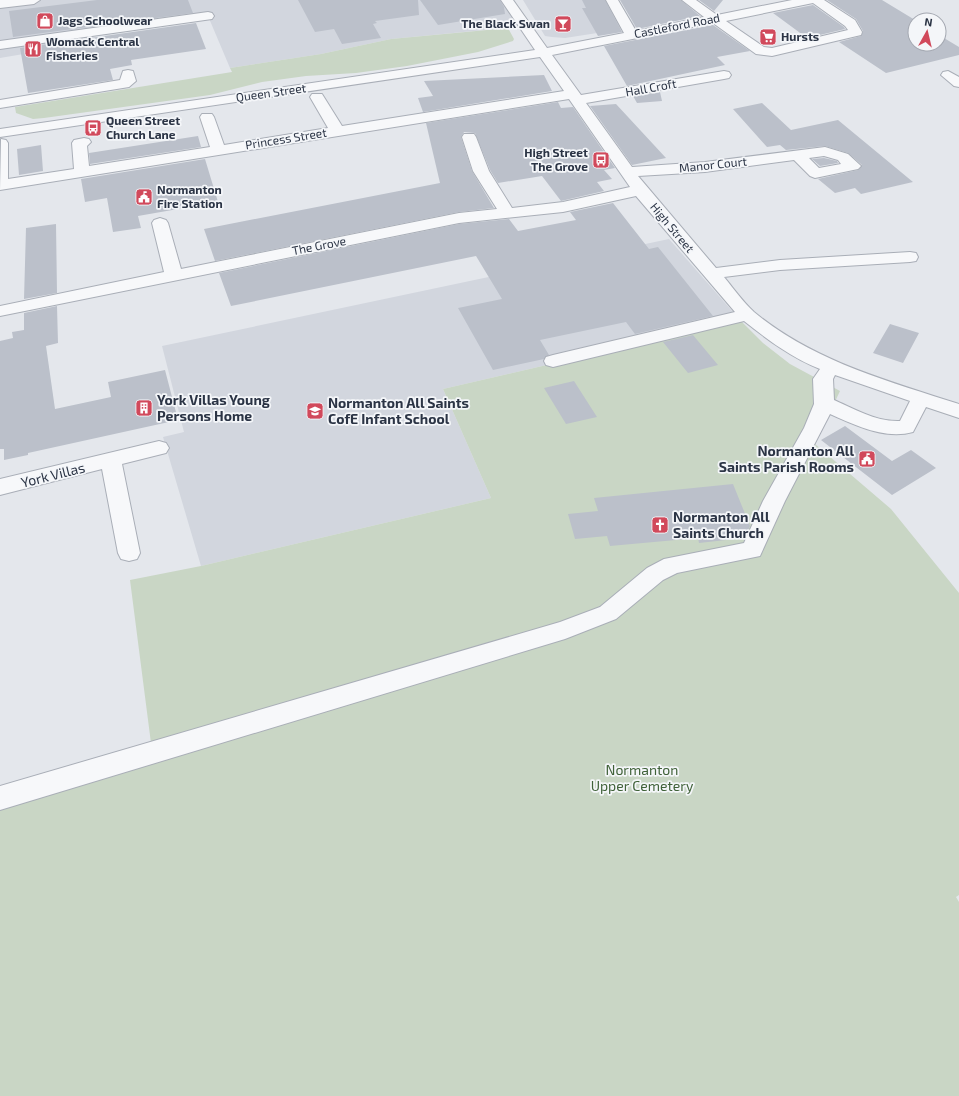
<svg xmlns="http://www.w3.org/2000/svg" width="959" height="1096" font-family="'Exo 2',sans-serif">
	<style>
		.built { fill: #d2d6de }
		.green { fill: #c9d6c5 }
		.building { fill: #bbc0ca }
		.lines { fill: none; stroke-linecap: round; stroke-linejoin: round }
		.minor-casing { stroke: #a9aeb7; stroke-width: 2 }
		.minor { fill: #f7f8fa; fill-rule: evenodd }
		.labels { text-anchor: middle; stroke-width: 3.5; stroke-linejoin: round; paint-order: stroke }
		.far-poi-label { font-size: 12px; font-weight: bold; fill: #2b3445; stroke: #f4f6f9; text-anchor: start }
		.far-street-label { font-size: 12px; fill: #2b3445; stroke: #f4f6f9 }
		.poi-label { font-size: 14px; font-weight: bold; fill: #2b3445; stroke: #f4f6f9; text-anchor: start }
		.street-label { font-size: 14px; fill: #2b3445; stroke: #f4f6f9 }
		.park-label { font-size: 14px; fill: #3f6138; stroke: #f4f6f9 }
	</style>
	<rect width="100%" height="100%" fill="#e4e7ec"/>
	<path class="built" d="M0,0H505L526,26L391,39L321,54L230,68L208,16L45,39L47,50L0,58Z
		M523,0H617L636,27L565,38L552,37L545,36Z
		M669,239L740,320L443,389L491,498L201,566L163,437L184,432L162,346Z"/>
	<path class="green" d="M508,28L514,39L513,41L478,52L407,66L356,73L306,76L262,82L210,95L44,118L33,119L16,113L15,107L232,72L230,68L321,54L391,39Z
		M740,320L763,343L790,364L840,391L815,444L891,509L959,593V895L956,897L959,902V1096H0V798L152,751L130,580L201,566L491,498L443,389Z"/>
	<path class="building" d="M97,0H188L193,13L13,37L9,11Z
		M298,0H418L419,15L375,21L377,23L373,24L381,38L342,44L334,29L315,32Z
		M420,0H500L504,7L505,14L438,25Z
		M582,0H605L622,32L598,36L582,8H586Z
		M620,0H681L700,16L637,29Z
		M699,0H723L714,11Z
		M827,0H882L915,20V44H939V35L959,47V55L886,73L839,42L861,36L863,31L856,19Z
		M813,5L844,27L845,29L807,38L773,13Z
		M196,23L206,49L131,60L132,65L110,69L113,80L28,93L20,48Z
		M713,25L750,51L717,57L725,65L627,86L604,46Z
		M544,75L552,91L423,112L418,98L433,96L424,81Z
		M660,92L662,101L637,103L633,96Z
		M558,102L561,108L573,107L615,168L604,170L612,179L597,182L604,191L561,201L542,176L498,183L490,170L475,133L464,132L461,137L472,171L494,208L459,212L215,261L204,229L440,183L426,123Z
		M762,103L791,130L838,120L913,182L861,194L855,188L835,193L818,179L858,170L862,165L848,153L825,146L786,150L780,145L767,147L733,109Z
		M616,104L666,158L632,165L590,106Z
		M198,136L201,147L90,164L89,153Z
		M41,145L43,171L19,175L17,149Z
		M824,158L837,161L838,163L820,166L812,159Z
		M205,159L218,202L138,216L141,228L113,232L107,198L85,202L81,179Z
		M613,203L649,249L658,247L713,316L635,334L626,322L540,340L549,355L544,359L493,370L458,308L502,299L476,256L231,306L219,273L459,224L509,219L518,231L576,220L570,212Z
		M56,224L57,293L24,299L26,228Z
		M57,306L58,343L46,346L55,409L111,397L108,382L165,370L178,420L28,453V455L4,460V449H0V341L13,338L12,332L24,330V313Z
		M890,324L919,333L903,363L873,353Z
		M693,335L718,365L688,373L663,342Z
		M574,381L597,417L566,424L544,388Z
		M845,426L892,461L911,450L936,468L892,495L821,440Z
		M733,484L750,526L744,538L699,543L698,538L610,546L607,536L575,539L568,514L598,511L594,498Z"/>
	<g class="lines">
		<g class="minor-casing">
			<path id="minor" d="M0,0H40L34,4L0,8Z
				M501,0H513L547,48L624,33L606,0H618L636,31L704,17L682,0H696L717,15L792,0H824L855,20L862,32L861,35L772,56L756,54L713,23L552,55L581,95L724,71L729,72L731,75L729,78L724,79L586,103L632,167L705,162L825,147L848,154L861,166L858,169L815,178L810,176L794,160L705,172L638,176L716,268L780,260L910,252L916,253L918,257L916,261L910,262L780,270L724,277C734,289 743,302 754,312C813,361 888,381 959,404V418L926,407L913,432C885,440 855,425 830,414L785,501L760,556L677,573L663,580L616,619L565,639L0,810V786L560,622L600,607L647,568L664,559L744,543L763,501L804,428L814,404L813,379L820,369C792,358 768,340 744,321L553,367L546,365L544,361L546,357L553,355L735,312L636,196L563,212L459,223L0,316V306L164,272L152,223L154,220L160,218L166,220L168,223L181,269L459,213L497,209L473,171L462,137L464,134H474L476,137L489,171L512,208L563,202L630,187L569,99L0,190L1,139L6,140L8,143V179L74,169L72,143L74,140L84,138L89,139L91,142L87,146L89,166L210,147L200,117L202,114H212L214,117L224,145L328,128L310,97L312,94H322L342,126L564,91L540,57L0,137V129L535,50ZM813,3L845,26L848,30L772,48L764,47L726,21ZM824,156L838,160L841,164L819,168L809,158ZM835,375L910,401L900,421C876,422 855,409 834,400L833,379Z
				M208,12L212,13L214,16L212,19L0,49V41Z
				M128,70L133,71L136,81L129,87L0,108V100L120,80L123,71Z
				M948,71L959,77V87L954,86L941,75L943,72Z
				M159,441L166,443L169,448L166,453L122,464L140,553L137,559L129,561L121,559L118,553L102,469L0,495V479Z"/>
		</g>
		<use href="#minor" class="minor"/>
	</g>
	<defs>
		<g id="shop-square" transform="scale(0.9)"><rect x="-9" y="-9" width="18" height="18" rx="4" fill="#d1495b" stroke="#f4f6f9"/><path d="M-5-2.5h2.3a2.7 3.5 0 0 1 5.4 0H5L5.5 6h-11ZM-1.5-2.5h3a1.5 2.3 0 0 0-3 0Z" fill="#fff"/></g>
		<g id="bar-square" transform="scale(0.9)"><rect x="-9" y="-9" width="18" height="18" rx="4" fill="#d1495b" stroke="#f4f6f9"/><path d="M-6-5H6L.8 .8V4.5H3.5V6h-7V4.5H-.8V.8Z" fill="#fff"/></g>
		<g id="supermarket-square" transform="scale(0.9)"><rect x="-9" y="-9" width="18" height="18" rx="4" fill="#d1495b" stroke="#f4f6f9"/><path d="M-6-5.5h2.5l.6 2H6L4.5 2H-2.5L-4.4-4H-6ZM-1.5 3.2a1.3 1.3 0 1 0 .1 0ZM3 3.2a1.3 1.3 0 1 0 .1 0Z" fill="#fff"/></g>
		<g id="restaurant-square" transform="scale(0.9)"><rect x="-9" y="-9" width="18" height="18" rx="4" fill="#d1495b" stroke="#f4f6f9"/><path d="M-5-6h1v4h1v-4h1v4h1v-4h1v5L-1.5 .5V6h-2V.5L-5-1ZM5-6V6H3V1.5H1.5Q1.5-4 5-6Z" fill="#fff"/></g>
		<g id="bus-square" transform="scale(0.9)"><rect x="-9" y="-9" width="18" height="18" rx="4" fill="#d1495b" stroke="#f4f6f9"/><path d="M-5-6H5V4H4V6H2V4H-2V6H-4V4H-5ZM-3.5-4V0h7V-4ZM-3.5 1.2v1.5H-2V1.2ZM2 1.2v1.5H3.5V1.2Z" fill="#fff"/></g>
		<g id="civic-square" transform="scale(0.9)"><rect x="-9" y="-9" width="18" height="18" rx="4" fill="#d1495b" stroke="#f4f6f9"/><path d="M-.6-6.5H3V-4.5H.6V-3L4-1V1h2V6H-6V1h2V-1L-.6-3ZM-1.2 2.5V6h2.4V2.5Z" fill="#fff"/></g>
		<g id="building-square" transform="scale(0.9)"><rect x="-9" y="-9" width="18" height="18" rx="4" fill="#d1495b" stroke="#f4f6f9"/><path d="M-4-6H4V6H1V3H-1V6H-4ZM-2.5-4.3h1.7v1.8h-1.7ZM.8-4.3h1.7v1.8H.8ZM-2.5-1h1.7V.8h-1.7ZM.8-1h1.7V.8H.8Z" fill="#fff"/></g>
		<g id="school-square" transform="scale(0.9)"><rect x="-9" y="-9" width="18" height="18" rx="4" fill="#d1495b" stroke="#f4f6f9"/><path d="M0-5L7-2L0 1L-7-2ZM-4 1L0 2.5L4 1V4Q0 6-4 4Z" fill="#fff"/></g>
		<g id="church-square" transform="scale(0.9)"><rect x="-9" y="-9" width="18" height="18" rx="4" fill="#d1495b" stroke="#f4f6f9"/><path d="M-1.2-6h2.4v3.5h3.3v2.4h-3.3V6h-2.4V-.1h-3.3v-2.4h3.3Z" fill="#fff"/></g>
	</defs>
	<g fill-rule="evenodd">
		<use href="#shop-square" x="45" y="21"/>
		<use href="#bar-square" x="563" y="24"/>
		<use href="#supermarket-square" x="768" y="37"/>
		<use href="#restaurant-square" x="33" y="49"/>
		<use href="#bus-square" x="93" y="128"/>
		<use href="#bus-square" x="601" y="160"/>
		<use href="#civic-square" x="144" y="197"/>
		<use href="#building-square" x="144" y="408"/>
		<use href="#school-square" x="315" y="411"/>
		<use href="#civic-square" x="867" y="459"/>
		<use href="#church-square" x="660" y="525"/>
	</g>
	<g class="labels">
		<g class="far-poi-label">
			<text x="58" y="25">Jags Schoolwear</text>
			<text x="550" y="28" text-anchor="end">The Black Swan</text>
			<text x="781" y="41">Hursts</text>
			<text x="46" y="46">Womack Central<tspan x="46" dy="14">Fisheries</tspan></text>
			<text x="106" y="125">Queen Street<tspan x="106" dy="14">Church Lane</tspan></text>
			<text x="588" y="157" text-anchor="end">High Street<tspan x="588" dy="14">The Grove</tspan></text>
			<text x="157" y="194">Normanton<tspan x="157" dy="14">Fire Station</tspan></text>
		</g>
		<g class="far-street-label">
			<text transform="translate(677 26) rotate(-11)" y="4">Castleford Road</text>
			<text transform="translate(651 88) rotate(-10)" y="4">Hall Croft</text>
			<text transform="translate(271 93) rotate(-8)" y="4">Queen Street</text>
			<text transform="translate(286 139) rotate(-9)" y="4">Princess Street</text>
			<text transform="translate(713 165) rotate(-6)" y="4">Manor Court</text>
			<text transform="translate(672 228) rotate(50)" y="4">High Street</text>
			<text transform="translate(319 246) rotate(-11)" y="4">The Grove</text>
		</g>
		<g class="poi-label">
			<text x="157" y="405">York Villas Young<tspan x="157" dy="16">Persons Home</tspan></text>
			<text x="328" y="408">Normanton All Saints<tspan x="328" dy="16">CofE Infant School</tspan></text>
			<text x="854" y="456" text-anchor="end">Normanton All<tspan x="854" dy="16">Saints Parish Rooms</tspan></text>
			<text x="673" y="522">Normanton All<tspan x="673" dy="16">Saints Church</tspan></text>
		</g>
		<g class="street-label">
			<text transform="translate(53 475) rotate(-14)" y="5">York Villas</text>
		</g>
		<g class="park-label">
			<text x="642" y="775">Normanton<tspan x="642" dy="16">Upper Cemetery</tspan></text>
		</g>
	</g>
	<g transform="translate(927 32) rotate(8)"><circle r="19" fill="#f4f6f9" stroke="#a4a8b1"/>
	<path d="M0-3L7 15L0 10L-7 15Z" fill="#d1495b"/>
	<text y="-6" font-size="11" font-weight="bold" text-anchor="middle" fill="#2b3445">N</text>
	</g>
</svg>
